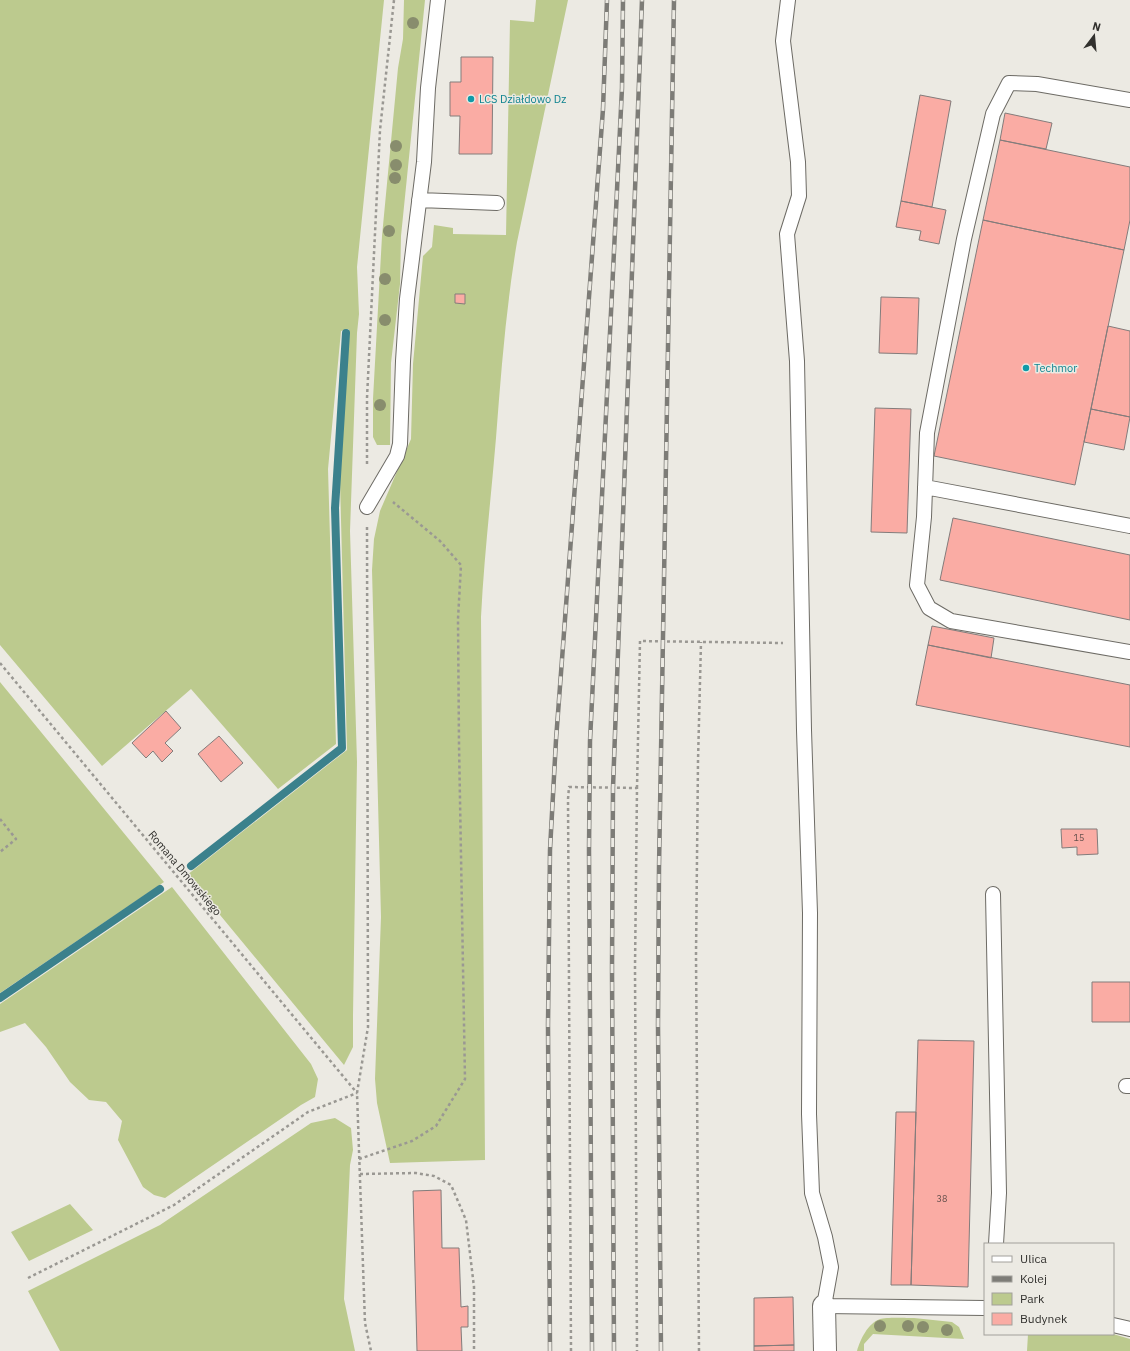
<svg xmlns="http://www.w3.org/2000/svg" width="1130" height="1351" font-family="'IBM Plex Sans',sans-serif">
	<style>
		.green { fill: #bcca8e }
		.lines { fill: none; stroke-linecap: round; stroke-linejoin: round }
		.stream { stroke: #3b818c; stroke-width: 8 }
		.building { fill: #faaca4; stroke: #837c7b }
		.service-casing { stroke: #6d6b65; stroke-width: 16 }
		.minor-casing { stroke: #6d6b65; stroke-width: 24 }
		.path { stroke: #9a9893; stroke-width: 2.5; stroke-dasharray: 3 3; stroke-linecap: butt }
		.service { stroke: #fff; stroke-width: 14 }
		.minor { stroke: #fff; stroke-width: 22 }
		.rail-casing { stroke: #7d7c77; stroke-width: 4.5 }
		.rail { stroke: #eceae3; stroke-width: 3; stroke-dasharray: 9; stroke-linecap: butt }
		.tree { fill: #888d6d }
		.culture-dot { fill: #0f9aa8; stroke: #eceae3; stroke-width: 1.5 }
		.labels { text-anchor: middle; stroke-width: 3; stroke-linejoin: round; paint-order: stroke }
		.number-label { font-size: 9px; fill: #64504c }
		.culture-label { font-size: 11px; fill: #0d838f; stroke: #eceae3; text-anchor: start }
		.street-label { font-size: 11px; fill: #32312e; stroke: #eceae3 }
	</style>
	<rect width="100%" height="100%" fill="#eceae3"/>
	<path class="green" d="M0,0H384L357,267L359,314L357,333L350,531L357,762L353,1015V1047L344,1065L187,875L347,750L339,443L349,329L341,331L328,469L336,744L278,789L191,689L102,766L0,645Z
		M404,0H425L401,236L400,284L391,363L390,445H377L373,437V399L382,236L398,68L403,39Z
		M536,0H568L517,242C506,307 501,373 496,438C491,498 484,557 481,617L485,1160L390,1163L377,1103L375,1079L381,917L372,570L374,539L380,511L411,439L413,364L423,256L432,247L434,225L453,228V234L506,235L510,20L534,22Z
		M0,682L164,882L0,993Z
		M172,887L311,1064L318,1079L315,1097L301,1105L165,1198L154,1195L143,1187L118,1140L122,1121L106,1102L89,1100L70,1082L46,1047L25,1023L0,1032V1004Z
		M335,1118L351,1128L353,1150L350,1165L344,1299L355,1351H60L28,1291L160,1225L311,1123Z
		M70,1204L93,1230L29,1261L11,1232Z
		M914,1318L952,1322L959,1327L964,1339L873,1334L864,1344V1351H857C860,1340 868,1323 880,1319C886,1317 907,1318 914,1318Z
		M1028,1334H1113L1130,1339V1351H1027Z"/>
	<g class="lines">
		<path class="stream" d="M191,866L342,748L335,508L346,333
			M0,998L160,889"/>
	</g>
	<path class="building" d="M461,57H493L492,154H459L460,116H450V82H461Z
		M920,95L951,101L932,207L901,201Z
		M1005,113L1052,123L1046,149L1000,140Z
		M1000,140L1130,167V220L1124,250L983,220Z
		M901,201L946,210L939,244L919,240L921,231L896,227Z
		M983,220L1124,250L1075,485L934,456Z
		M455,294H465V304L455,303Z
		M881,297L919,298L917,354L879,353Z
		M1108,326L1130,331V417L1091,409Z
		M875,408L911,409L907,533L871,532Z
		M1091,409L1130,417L1124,450L1084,442Z
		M953,518L1130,555V620L940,580Z
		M932,626L994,638L991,658L928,645Z
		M928,645L1130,685V747L916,705Z
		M166,711L181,728L165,743L173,751L162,762L153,751L146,758L132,743Z
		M219,736L243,763L221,782L198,754Z
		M1061,829H1097L1098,854L1077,855V847L1062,848Z
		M1092,982H1130V1022H1092Z
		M918,1040L974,1041L968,1287L911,1285Z
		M896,1112H916L911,1285H891Z
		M441,1190L442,1248H459L461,1307L468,1306V1327H461L462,1351H417L413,1191Z
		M793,1297L794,1345L754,1346V1298Z
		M794,1345V1351H754V1346Z"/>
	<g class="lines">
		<g class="service-casing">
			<path id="service" d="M788,0L783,41L798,162L799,196L787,234L797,361L804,730L810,913L809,1114L812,1193L825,1237L831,1267L824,1306L985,1308
				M1130,100L1037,84L1009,83L993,114L964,239L927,433L924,517L917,585L929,608L951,621L1130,652
				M419,200L497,203
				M925,487L1130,526
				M367,507L397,456L400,444L403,361L407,299L424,162L428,88L438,0
				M993,894L999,1193L996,1244
				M1126,1086H1130
				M1113,1325L1130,1329"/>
		</g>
		<g class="minor-casing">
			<path id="minor" d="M824,1306L825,1351"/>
		</g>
		<path class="path" d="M367,464V398L380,130L394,0
			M367,527L368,1027L357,1093L365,1323L371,1351
			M0,663L357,1093
			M637,788L640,641L783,643
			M0,819L16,839L0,852
			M359,1159L412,1141L436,1126L465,1079L459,744L458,619L461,565L440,541L393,502
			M360,1174L416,1173L434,1176L451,1185L466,1220L474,1287V1351
			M28,1278L174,1205L308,1112L357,1093
			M571,1351L568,799L569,787L637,788L635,968L637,1351
			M699,1351L696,955L698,761L701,642"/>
		<use href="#service" class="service"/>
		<use href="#minor" class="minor"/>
		<g class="rail-casing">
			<path id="rail" d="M550,1351L548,1025L550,850L556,740L603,109L607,0
				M592,1351L589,850L590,741L622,88L623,0
				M614,1351L612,968L613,788L642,0
				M661,1351L658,1025L659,868L674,0"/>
		</g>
		<use href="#rail" class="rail"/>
	</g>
	<g class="tree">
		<circle cx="413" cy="23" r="6"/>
		<circle cx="396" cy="146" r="6"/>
		<circle cx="396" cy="165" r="6"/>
		<circle cx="395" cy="178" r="6"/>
		<circle cx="389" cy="231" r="6"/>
		<circle cx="385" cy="279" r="6"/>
		<circle cx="385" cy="320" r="6"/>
		<circle cx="380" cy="405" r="6"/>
		<circle cx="880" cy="1326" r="6"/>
		<circle cx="908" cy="1326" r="6"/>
		<circle cx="923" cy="1327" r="6"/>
		<circle cx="947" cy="1330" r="6"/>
	</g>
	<g class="culture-dot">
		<circle cx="471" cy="99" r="4"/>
		<circle cx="1026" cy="368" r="4"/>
	</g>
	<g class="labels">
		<g class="number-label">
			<text x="1079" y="841">15</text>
			<text x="942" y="1202">38</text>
		</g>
		<g class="culture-label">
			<text x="479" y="103">LCS Działdowo Dz</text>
			<text x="1034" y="372">Techmor</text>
		</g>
		<g class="street-label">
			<text transform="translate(185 873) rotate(50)" y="4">Romana Dmowskiego</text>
		</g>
	</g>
	<rect x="984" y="1243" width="130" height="92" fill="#eceae3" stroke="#a2a09b"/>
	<rect x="992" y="1256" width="20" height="6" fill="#ffffff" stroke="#a2a09b"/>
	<text x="1020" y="1263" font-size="12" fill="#32312e">Ulica</text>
	<rect x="992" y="1276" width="20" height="6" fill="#7d7c77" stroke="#a2a09b"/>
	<text x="1020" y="1283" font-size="12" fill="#32312e">Kolej</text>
	<rect x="992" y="1293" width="20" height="12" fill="#bcca8e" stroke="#a2a09b"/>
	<text x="1020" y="1303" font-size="12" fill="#32312e">Park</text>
	<rect x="992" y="1313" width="20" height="12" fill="#faaca4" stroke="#a2a09b"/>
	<text x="1020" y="1323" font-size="12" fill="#32312e">Budynek</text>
	<g transform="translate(1094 36) rotate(16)" stroke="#eceae3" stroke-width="3" paint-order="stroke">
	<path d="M0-3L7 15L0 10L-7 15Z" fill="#32312e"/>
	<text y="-6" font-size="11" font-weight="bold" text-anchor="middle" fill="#32312e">N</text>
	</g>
</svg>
